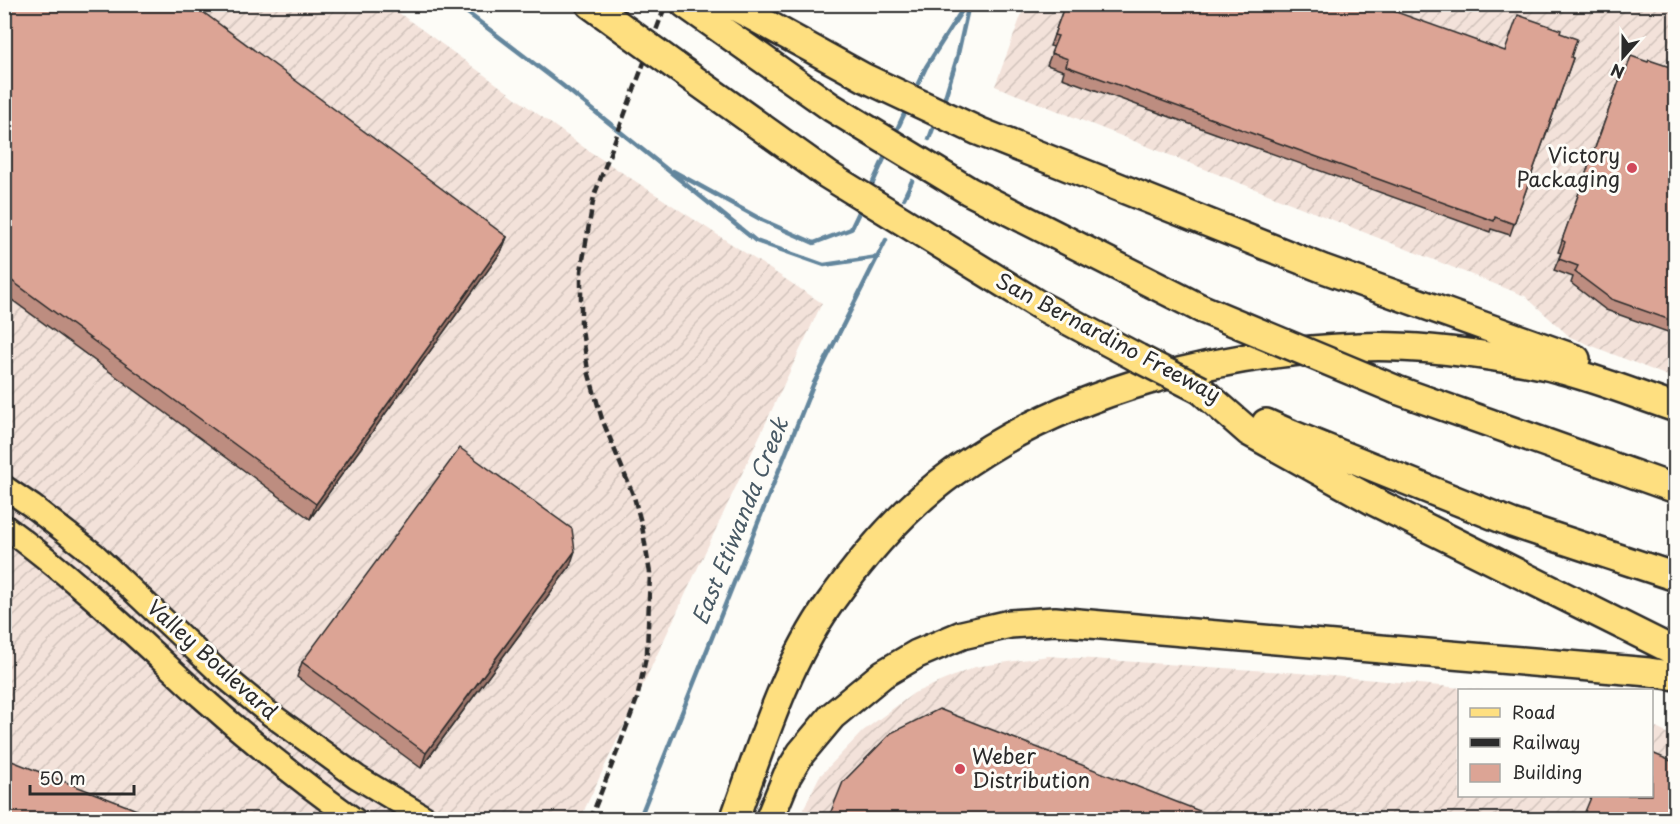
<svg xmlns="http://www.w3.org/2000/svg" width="1680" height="824" font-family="'Playpen Sans',sans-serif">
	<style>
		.industrial { fill: url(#industrial-furrows) }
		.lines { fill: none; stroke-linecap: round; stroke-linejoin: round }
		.stream { stroke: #64869d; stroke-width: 4.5 }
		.major-casing { stroke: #2b2b2b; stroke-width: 27 }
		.highway-casing { stroke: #2b2b2b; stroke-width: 32 }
		.major { stroke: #fedf80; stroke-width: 22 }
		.highway { stroke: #fedf80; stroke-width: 27 }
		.rail { stroke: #2b2b2b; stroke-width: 4.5; stroke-dasharray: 9 4.5; stroke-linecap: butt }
		.highway-bridge-casing { stroke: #2b2b2b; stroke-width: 32; stroke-linecap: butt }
		.highway-bridge { stroke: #fedf80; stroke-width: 27 }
		.wall { fill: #bd8d80; stroke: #2b2b2b; stroke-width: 1.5 }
		.shaded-wall { fill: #9a7368; stroke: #2b2b2b; stroke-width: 1.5 }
		.building { fill: #dca495; stroke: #2b2b2b; stroke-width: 1.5 }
		.poi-dot { fill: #d1495b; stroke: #fdfcf7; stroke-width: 2 }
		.labels { text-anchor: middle; stroke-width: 6; stroke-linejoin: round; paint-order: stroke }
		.poi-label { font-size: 21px; fill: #2b2b2b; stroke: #fdfcf7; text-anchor: end }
		.street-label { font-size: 21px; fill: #2b2b2b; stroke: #fdfcf7 }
		.water-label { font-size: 22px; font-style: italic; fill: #485964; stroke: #fdfcf7 }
	</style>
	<defs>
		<pattern id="industrial-furrows" width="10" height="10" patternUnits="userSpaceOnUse" patternTransform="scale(1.5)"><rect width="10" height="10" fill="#f3e2da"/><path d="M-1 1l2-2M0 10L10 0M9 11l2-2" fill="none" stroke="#d0c2bb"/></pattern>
	</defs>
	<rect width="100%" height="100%" fill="#fdfcf7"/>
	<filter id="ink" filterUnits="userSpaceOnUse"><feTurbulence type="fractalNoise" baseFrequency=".0167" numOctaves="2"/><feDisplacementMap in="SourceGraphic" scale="12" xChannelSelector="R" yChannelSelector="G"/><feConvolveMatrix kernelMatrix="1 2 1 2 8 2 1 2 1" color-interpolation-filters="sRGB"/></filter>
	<g filter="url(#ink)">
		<path class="industrial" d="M1664,4L1675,9V379L1570,337L1525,296L995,86L1025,5Z
			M5,5H388L586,149L822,303L580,819L5,820Z
			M1048,656L1299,673L1484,690H1460V796H1652V726L1675,737V819L798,820L819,777L863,731L914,693L975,667Z"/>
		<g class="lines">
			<path class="stream" d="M456,4L562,85L756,241L824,265L878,257
				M914,92L926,67L966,4
				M943,104L957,58L969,4
				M894,136L907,108
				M929,139L935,123
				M673,171L762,220L814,243L851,229L862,206
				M869,191L887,152
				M904,198L912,181
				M639,820L813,385L886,240"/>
			<g class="major-casing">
				<path id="major" d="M4,487L32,506L95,555L220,673L266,711L357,777L429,820
					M4,526C74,577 135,636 198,694C248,739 300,781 355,820"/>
			</g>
			<g class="highway-casing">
				<path id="highway" d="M590,4L627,31
					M685,4L831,107L969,191L1200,308
					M730,4L865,78L978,131L1324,269L1576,359
					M674,65L828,175L1039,305L1138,358
					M1201,390L1249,432L1375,502L1676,652
					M1397,390L1676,489
					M1266,423L1291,434L1512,523L1676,577
					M734,820C761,747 784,668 829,604C864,555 905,507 954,472C1068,390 1220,352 1359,347C1404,345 1450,350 1495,357C1516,360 1538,363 1558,369C1598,379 1637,395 1676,408
					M769,820L787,776L801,753L832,716L883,674L917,654L962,635L1010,624L1055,621L1649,672L1676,676"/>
			</g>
			<use href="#major" class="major"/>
			<use href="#highway" class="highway"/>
			<path class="rail" d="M590,820L619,747L637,699L647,653L650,573L642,526L634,497L602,419L588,371L581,323V271L594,196L666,4"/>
			<g class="highway-bridge-casing">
				<path id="highway-bridge" d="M627,31L674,65
					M1200,308L1397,390
					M1138,358L1201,390"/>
			</g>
			<use href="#highway-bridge" class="highway-bridge"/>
		</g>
		<path class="wall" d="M4,4L507,237L501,252L310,519L4,294Z
			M1065,4L1505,51L1560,33L1571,57L1573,58L1510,235L1491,229L1490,232L1062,78L1064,71L1047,65L1054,47L1050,46Z
			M1648,62L1676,69V335L1606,310L1571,283L1573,277L1554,270L1561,253L1558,252L1622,73L1625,74Z
			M570,566L421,768L297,677L302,662Z"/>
		<path class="shaded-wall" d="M507,237L501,252L310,519L316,504Z
			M575,551L570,566L421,768L426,753Z"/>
		<path class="building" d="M4,4H192L507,237L316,504L4,275Z
			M1065,4H1374L1505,51L1518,15L1561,30L1560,33L1577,39L1571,57L1573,58L1514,224L1495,217L1494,221L1066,66L1068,59L1051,53L1058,36L1054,35Z
			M1631,56L1648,62L1649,60L1676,69V322L1611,299L1575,272L1578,266L1559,259L1565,242L1562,240L1622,73L1625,74Z
			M460,448L572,529L575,551L426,753L302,662Z
			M939,709L1220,819H828L843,782L891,733Z
			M1652,753L1676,763V819H1582L1592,795H1652Z
			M4,758L160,819H4Z"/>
	</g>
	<g class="poi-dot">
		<circle cx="1632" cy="168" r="6"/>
		<circle cx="960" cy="769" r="6"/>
	</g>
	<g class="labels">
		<g class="poi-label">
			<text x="1620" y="163">Victory<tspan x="1620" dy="24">Packaging</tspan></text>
			<text x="972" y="764" text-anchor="start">Weber<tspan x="972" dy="24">Distribution</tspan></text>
		</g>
		<g class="street-label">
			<text transform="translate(1108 338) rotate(28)" y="7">San Bernardino Freeway</text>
			<text transform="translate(212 660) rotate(42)" y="7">Valley Boulevard</text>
		</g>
		<g class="water-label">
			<text transform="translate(740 521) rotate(-68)" y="8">East Etiwanda Creek</text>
		</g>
	</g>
	<rect width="1680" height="824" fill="none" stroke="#fdfcf7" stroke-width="24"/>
	<rect x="12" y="12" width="1656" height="800" fill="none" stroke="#2b2b2b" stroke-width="2" filter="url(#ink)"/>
	<rect x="1458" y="689" width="195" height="108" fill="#fdfcf7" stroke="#a9a8a5" stroke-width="1.5"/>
	<rect x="1470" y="708" width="30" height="9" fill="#fedf80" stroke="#a9a8a5" stroke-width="1.5"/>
	<text x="1512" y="719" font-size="18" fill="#2b2b2b">Road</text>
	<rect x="1470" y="738" width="30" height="9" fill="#2b2b2b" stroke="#a9a8a5" stroke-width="1.5"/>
	<text x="1512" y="749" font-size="18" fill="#2b2b2b">Railway</text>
	<rect x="1470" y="764" width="30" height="18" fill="#dca495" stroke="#a9a8a5" stroke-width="1.5"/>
	<text x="1512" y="779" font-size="18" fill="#2b2b2b">Building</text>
	<g transform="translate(1623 57) rotate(201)" stroke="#fdfcf7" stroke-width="4.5" paint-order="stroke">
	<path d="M0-4.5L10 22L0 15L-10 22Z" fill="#2b2b2b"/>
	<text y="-9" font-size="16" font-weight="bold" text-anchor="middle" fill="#2b2b2b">N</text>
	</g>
	<path d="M30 785v9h104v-9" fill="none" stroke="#2b2b2b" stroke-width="3"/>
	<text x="39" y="785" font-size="18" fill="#2b2b2b" stroke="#fdfcf7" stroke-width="4.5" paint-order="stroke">50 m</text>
</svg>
